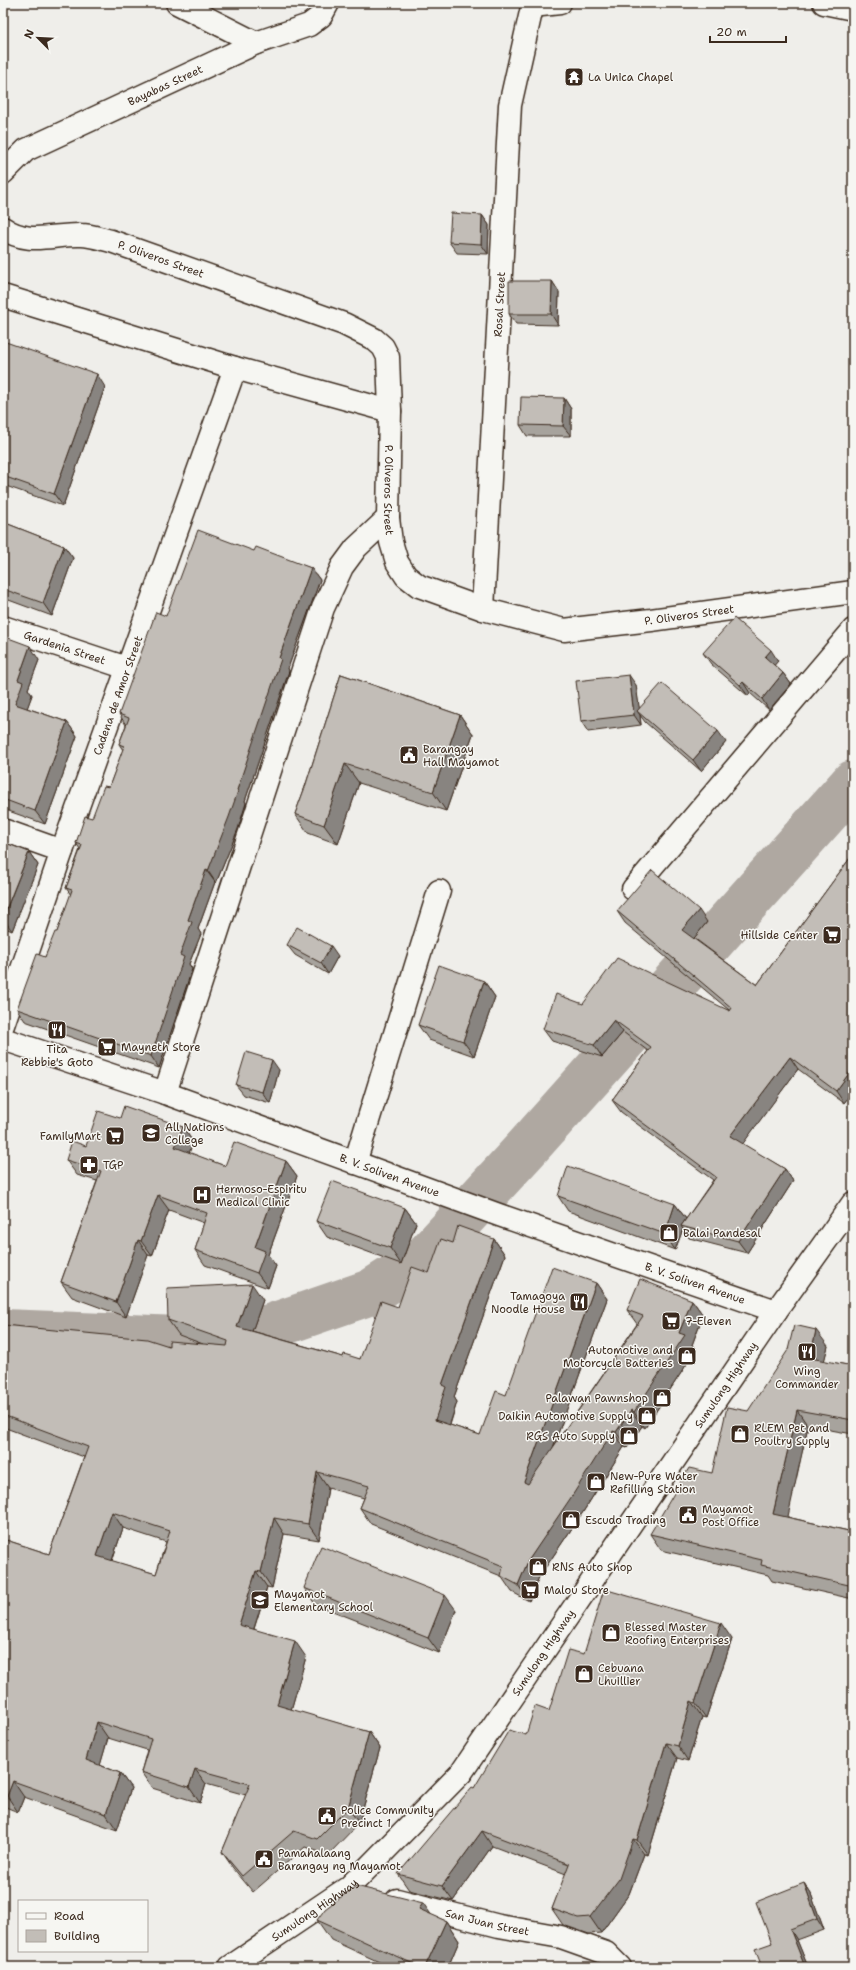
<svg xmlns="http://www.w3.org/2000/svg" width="856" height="1970" font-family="'Shantell Sans',sans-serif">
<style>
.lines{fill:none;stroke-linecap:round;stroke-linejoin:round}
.river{stroke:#afa8a1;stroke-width:46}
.minor-casing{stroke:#3b2a1e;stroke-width:25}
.secondary-casing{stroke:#3b2a1e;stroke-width:25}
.minor{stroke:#f6f6f2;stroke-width:22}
.secondary{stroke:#f6f6f2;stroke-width:22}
.wall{fill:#a7a39d;stroke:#3b2a1e;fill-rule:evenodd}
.shaded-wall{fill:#888480;stroke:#3b2a1e}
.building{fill:#c2bdb7;stroke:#3b2a1e;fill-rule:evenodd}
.labels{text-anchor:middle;stroke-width:3;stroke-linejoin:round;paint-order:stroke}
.poi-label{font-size:11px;fill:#3b2a1e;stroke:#f6f6f2;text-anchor:start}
.street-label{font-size:11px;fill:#3b2a1e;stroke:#f6f6f2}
</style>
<rect width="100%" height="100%" fill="#efeeea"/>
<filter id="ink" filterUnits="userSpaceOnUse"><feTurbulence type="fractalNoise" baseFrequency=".025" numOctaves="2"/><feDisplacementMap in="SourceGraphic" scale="8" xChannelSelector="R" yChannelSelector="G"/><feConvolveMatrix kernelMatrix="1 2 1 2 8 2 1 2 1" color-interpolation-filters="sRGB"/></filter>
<g filter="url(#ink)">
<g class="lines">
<path class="river" d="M3,1332L229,1341L371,1292L426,1257L525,1150L853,783"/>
<g class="minor-casing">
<g id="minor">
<path d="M177,3L256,43"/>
<path d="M824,3L853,9"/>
<path d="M532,6L560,3"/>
<path id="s1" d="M3,173L26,150L256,43L309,25L321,16L328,3"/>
<path id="s2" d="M3,228C28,246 53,234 81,235C91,235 102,239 111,241L344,324L374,339L383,347L388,357L390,411L388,518L391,542L397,562L406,576L419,586L483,609L564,630L651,620L853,592"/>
<path d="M3,296L235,368L390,411"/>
<path id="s3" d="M483,609L510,105L533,3"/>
<path id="s4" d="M3,627L127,668"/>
<path d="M3,830L62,851"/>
<path d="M633,889L853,630"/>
<path id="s5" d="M3,1025L62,851L235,368"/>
<path d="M165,1093L323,608L342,567L356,548L388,518"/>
<path d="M355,1163L439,891"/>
<path id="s6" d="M397,1900L499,1926L561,1937L606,1953L620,1967"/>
</g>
</g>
<g class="secondary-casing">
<g id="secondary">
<path id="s7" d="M3,1039L165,1093L499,1215L776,1311"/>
<path id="s8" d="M230,1967L349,1887L461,1773L776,1311L853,1203"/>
</g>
</g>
<use href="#minor" class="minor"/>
<use href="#secondary" class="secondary"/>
</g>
<path class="wall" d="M482,215L489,225L488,254L457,253L449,242Z
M552,281L559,292L558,325L516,324L509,314Z
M3,341L105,387L63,506L3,485Z
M564,398L571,409V436H527L520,425Z
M3,522L64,546L73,558L52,616L6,599L5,602L3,601Z
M254,551L311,568L320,580L288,668L289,671L245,801L246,803L238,829L216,883L215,882L198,929L201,934L189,964L192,969L159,1068L25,1021L17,1009L45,957L57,932L71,895L66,888L80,849L76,843L92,818L109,787L123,750L119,744L126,725L119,714L166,616Z
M3,636L39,660L28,689L32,695L27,708L67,722L77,736L45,824L3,809Z
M703,653L778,661L774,665L783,673L791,684L769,710L750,693L748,696L711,664Z
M341,674L460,715L473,734L446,811L359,783L338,844L308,833L295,814L305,787Z
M636,685L639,709L726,742L701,771L645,722L640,715L641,725L588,732L581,721Z
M3,842L29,852L38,865L12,931L3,927Z
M853,854V1091L844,1103L798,1069L742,1144L785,1169L793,1181L747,1253L689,1238L683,1229L675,1250L568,1211L558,1196L675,1204L686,1219L713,1180L621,1112L612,1100L648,1051L623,1032L602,1057L552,1041L543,1029L583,1004L729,1010L625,923L617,911L707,922L694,938L757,985Z
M287,945L338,956L328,974L295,955Z
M484,981L495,997L474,1056L429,1040L418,1025Z
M279,1070L270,1103L244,1095L236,1085Z
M120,1118L183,1127L193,1142L189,1153L225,1166L286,1161L297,1176L268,1255L276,1266L268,1288L205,1265L195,1250L204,1223L169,1210L152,1256L148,1255L126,1317L72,1297L61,1282L97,1181L77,1175L66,1160L86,1146Z
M405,1208L416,1223L401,1264L327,1237L316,1221Z
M494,1239L505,1255L454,1397L457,1402L450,1425L480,1435L506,1395L596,1283L607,1299L553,1447L637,1324L627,1310L692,1300L703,1315L692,1345L696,1350L645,1428L642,1426L627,1448L624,1447L583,1512L539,1577L529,1601L512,1592L501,1576L371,1524L360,1508L364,1498L328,1488L319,1540L284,1534L272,1588L267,1587L254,1629L306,1657L291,1710L369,1732L380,1748L359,1823L328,1855L305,1847L253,1892L233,1868L222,1852L246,1795L206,1784L200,1803L152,1788L141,1772L147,1750L108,1738L100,1765L120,1773L131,1788L117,1830L24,1797L18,1812L3,1806V1539L49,1554L84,1457L3,1427V1325L169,1346L203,1344L179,1335L168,1320L263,1300L252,1331L343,1357L360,1359L398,1307L429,1273L453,1243ZM123,1528L166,1542L156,1574L112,1561Z
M828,1346L824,1361L853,1366V1434L808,1426L787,1517L853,1532V1599L772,1581L768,1575L661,1550L650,1534L712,1473L748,1411Z
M304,1588L456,1610L439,1653L315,1604Z
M732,1639L706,1718L702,1717L688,1761L677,1758L648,1855L644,1854L629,1894L601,1933L589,1934L563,1925L552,1909L566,1874L492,1846L453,1901L409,1890L398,1874L474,1788L549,1711L584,1654Z
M804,1883L811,1894L824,1930L797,1940L808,1967H762L772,1943Z
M431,1915L446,1921L459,1941L448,1967H390L331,1940L317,1920Z"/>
<path class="shaded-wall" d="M482,215L489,225L488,254L481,244Z
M552,281L559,292L558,325L551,314Z
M97,374L105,387L63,506L54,494Z
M564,398L571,409V436L563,426Z
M64,546L73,558L52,616L43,603Z
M311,568L320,580L288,668L289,671L245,801L246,803L238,829L216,883L208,871L237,790L279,658Z
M3,595L6,599L5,602L3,599Z
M30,646L39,660L28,689L32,695L24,717L15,704L18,680Z
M771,650L778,661L772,668L765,657Z
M783,673L791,684L769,710L762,699Z
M629,675L636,685L640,713L637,711L640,715L641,725L634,715Z
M743,682L750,693L748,696L740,685Z
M460,715L473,734L446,811L433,792Z
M67,722L77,736L45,824L35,811Z
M718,731L726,742L701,771L693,760Z
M345,764L359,783L338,844L324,825Z
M29,852L38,865L12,931L3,918Z
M206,870L215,882L198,929L201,934L189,964L192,969L159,1068L151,1056L188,920Z
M699,910L707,922L691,942L682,930Z
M331,946L338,956L328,974L321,963Z
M484,981L495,997L474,1056L463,1041Z
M614,1020L623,1032L602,1057L594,1045Z
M790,1057L798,1069L739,1149L730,1136Z
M272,1060L279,1070L270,1103L262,1092Z
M853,1068V1091L844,1103L836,1091Z
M183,1127L193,1142L186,1162L175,1147Z
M286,1161L297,1176L268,1255L276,1266L268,1288L257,1273L255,1247Z
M785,1169L793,1181L747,1253L738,1241Z
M158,1195L169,1210L152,1256L141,1241Z
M675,1204L686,1219L681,1226L683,1229L675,1250L665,1234Z
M405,1208L416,1223L401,1264L390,1248Z
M494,1239L505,1255L454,1397L457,1402L446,1436L435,1420L442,1385Z
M138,1240L148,1255L126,1317L116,1302Z
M596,1283L607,1299L535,1497L524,1482Z
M252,1284L263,1300L248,1343L237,1327Z
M692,1300L703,1315L692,1345L696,1350L645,1428L634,1412L679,1333Z
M816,1330L828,1346L821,1374L810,1358Z
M631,1410L642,1426L627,1448L616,1432Z
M797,1410L808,1426L785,1530L773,1514Z
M613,1431L624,1447L583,1512L539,1577L529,1601L518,1585L528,1561Z
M317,1472L328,1488L319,1540L308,1524Z
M112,1512L123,1528L108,1572L97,1556Z
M274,1518L284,1534L272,1588L261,1572Z
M256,1571L267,1587L250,1641L239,1625Z
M445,1595L456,1610L439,1653L428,1638Z
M721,1623L732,1639L706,1718L695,1703Z
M295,1641L306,1657L288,1721L277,1705Z
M691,1701L702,1717L688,1761L678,1746Z
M97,1722L108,1738L97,1776L86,1760Z
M369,1732L380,1748L359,1823L348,1808Z
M666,1743L677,1758L648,1855L637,1840Z
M195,1769L206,1784L200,1803L189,1787Z
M120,1773L131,1788L117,1830L106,1814Z
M13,1781L24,1797L18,1812L7,1796Z
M482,1831L492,1846L453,1901L442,1886Z
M633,1839L644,1854L629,1894L601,1933L590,1917Z
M804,1883L811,1894L824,1930L817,1919Z
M423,1903L437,1923L419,1909Z
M446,1921L459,1941L448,1967H425Z
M790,1929L797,1940L808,1967H805Z"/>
<path class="building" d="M451,213L482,215L481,244L449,242Z
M509,281H552L551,314H509Z
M3,341L97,374L54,494L3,476Z
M521,397L564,398L563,426L520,425Z
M3,522L64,546L43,603L3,589Z
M198,530L254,551L256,547L311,568L279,658L281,659L237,790L238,791L229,817L208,871L206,870L188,920L192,922L180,955L184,957L151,1056L17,1009L37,954L45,957L55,932H57L72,890L66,888L82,845L76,843L85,816L92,818L104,786L109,787L124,746L119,744L129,718L119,714L156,612L166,616Z
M734,618L771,650L765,657L783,673L762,699L743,682L740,685L703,653Z
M3,636L30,646L18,680L23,682L15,704L67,722L35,811L3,799Z
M341,674L460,715L433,792L345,764L324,825L295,814L305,787Z
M629,675L634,715L581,721L576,681Z
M662,683L718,731L693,760L637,711Z
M3,842L29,852L3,917Z
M853,854V1068L836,1091L790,1057L730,1136L785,1169L738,1241L681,1226L716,1177L612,1100L651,1047L614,1020L594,1045L543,1029L556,994L583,1004L617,958L730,1011L732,1008L617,911L652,870L699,910L682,930L757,985Z
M297,927L331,946L321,963L287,945Z
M439,965L484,981L463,1041L418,1025Z
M246,1052L272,1060L262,1092L236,1085Z
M124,1106L183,1127L175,1147L225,1166L234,1142L286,1161L255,1247L265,1251L257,1273L195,1250L207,1213L158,1195L141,1241L138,1240L116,1302L61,1282L101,1171L66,1160L72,1141L86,1146L98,1111L120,1118Z
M568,1166L675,1204L665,1234L558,1196Z
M332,1181L405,1208L390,1248L316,1221Z
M458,1226L494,1239L442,1385L446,1387L435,1420L480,1435L496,1391L506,1395L552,1267L596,1283L524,1482L528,1484L643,1316L627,1310L640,1279L692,1300L679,1333L685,1335L634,1412L631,1410L616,1432L613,1431L572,1496L528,1561L518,1585L501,1576L503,1566L360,1508L369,1486L317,1472L308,1524L274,1518L261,1572L256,1571L239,1625L295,1641L277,1705L369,1732L348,1808L317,1839L294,1831L242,1876L222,1852L250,1784L195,1769L189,1787L141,1772L151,1739L97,1722L86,1760L120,1773L106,1814L13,1781L7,1796L3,1795V1539L49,1554L88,1447L3,1415V1325L147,1339L169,1346V1341L227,1346L228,1341L168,1320L167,1288L252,1284L237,1327L343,1357L344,1354L360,1359L381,1301L398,1307L412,1267L429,1273L441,1239L453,1243ZM112,1512L170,1531L156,1574L97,1556Z
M794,1325L816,1330L810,1358L853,1366V1420L797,1410L773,1514L853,1532V1586L761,1565L762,1560L650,1534L689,1468L712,1473L727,1407L748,1411L788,1350Z
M321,1546L445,1595L428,1638L304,1588Z
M604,1589L721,1623L695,1703L691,1701L678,1746L666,1743L637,1840L633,1839L619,1879L590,1917L578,1918L552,1909L569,1864L482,1831L442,1886L398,1874L472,1787L474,1788L509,1730L526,1735L535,1706L549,1711L568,1650L584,1654Z
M804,1883L817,1919L790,1929L805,1967H762L755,1949L772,1943L756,1902Z
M356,1886L423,1903L419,1909L446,1921L425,1967H420L317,1920L325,1909Z"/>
</g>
<defs>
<g id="temple-square" transform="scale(1)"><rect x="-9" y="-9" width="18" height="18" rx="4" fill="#3b2a1e" stroke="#f6f6f2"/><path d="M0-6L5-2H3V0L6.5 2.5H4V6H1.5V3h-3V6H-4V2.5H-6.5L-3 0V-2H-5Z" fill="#fff"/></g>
<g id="civic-square" transform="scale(1)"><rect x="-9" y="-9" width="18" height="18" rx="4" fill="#3b2a1e" stroke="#f6f6f2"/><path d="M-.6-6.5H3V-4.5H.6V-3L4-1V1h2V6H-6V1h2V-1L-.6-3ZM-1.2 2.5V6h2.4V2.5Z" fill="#fff"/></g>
<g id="supermarket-square" transform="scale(1)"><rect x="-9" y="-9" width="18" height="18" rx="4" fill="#3b2a1e" stroke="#f6f6f2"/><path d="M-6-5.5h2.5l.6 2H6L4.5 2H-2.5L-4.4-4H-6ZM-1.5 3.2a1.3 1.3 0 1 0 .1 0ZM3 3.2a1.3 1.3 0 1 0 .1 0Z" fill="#fff"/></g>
<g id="restaurant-square" transform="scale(1)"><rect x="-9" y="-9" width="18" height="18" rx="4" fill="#3b2a1e" stroke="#f6f6f2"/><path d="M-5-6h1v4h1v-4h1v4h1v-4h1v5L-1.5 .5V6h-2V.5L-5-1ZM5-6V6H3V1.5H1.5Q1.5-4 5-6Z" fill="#fff"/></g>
<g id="university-square" transform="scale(1)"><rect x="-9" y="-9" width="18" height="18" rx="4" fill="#3b2a1e" stroke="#f6f6f2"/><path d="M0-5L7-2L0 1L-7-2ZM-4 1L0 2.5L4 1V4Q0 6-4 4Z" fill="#fff"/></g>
<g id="pharmacy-square" transform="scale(1)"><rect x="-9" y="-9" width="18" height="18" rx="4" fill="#3b2a1e" stroke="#f6f6f2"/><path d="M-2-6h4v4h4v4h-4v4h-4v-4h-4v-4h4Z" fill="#fff"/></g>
<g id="hospital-square" transform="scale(1)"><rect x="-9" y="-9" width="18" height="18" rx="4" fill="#3b2a1e" stroke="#f6f6f2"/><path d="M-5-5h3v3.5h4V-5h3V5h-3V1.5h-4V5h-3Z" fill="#fff"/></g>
<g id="shop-square" transform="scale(1)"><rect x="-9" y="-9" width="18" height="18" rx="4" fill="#3b2a1e" stroke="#f6f6f2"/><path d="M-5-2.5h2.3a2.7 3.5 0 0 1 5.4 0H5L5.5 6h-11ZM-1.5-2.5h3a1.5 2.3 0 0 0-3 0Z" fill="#fff"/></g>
<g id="school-square" transform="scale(1)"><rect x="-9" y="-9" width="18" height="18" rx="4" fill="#3b2a1e" stroke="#f6f6f2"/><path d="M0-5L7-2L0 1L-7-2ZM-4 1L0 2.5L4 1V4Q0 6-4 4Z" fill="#fff"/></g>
</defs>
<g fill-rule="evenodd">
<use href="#temple-square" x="574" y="77"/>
<use href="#civic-square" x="409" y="755"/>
<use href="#supermarket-square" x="832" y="935"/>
<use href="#restaurant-square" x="57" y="1030"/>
<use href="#supermarket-square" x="107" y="1047"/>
<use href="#university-square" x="151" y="1133"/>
<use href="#supermarket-square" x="115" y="1136"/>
<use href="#pharmacy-square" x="89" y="1165"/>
<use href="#hospital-square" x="202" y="1195"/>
<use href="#shop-square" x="669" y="1233"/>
<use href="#restaurant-square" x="579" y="1302"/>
<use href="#supermarket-square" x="671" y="1321"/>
<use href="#restaurant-square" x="807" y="1352"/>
<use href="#shop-square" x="687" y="1356"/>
<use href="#shop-square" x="662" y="1398"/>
<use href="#shop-square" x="647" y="1416"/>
<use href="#shop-square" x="740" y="1434"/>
<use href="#shop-square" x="629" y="1436"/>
<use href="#shop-square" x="596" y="1482"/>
<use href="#civic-square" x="688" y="1515"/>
<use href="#shop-square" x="571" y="1520"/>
<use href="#shop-square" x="538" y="1567"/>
<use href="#supermarket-square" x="530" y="1590"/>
<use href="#school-square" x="260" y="1600"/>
<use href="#shop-square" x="611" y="1633"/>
<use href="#shop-square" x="584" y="1674"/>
<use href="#civic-square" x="327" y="1816"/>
<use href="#civic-square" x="264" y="1859"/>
</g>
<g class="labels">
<g class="poi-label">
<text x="588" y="81">La Unica Chapel</text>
<text x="423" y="753">Barangay<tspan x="423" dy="13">Hall Mayamot</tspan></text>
<text x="818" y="939" text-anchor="end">Hillside Center</text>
<text x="121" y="1051">Mayneth Store</text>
<text x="57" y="1053" text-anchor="middle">Tita<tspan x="57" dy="13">Rebbie's Goto</tspan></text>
<text x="165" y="1131">All Nations<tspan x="165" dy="13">College</tspan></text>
<text x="101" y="1140" text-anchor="end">FamilyMart</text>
<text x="103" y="1169">TGP</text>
<text x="216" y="1193">Hermoso-Espiritu<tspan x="216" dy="13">Medical Clinic</tspan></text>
<text x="683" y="1237">Balai Pandesal</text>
<text x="565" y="1300" text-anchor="end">Tamagoya<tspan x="565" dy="13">Noodle House</tspan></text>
<text x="685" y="1325">7-Eleven</text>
<text x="673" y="1354" text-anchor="end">Automotive and<tspan x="673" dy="13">Motorcycle Batteries</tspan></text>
<text x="807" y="1375" text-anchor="middle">Wing<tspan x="807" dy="13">Commander</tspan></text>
<text x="648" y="1402" text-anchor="end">Palawan Pawnshop</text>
<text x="633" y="1420" text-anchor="end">Daikin Automotive Supply</text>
<text x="754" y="1432">RLEM Pet and<tspan x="754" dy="13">Poultry Supply</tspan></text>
<text x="615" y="1440" text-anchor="end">RGS Auto Supply</text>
<text x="610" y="1480">New-Pure Water<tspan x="610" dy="13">Refilling Station</tspan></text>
<text x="702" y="1513">Mayamot<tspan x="702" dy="13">Post Office</tspan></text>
<text x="585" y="1524">Escudo Trading</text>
<text x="552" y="1571">RNS Auto Shop</text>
<text x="544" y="1594">Malou Store</text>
<text x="274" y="1598">Mayamot<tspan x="274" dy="13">Elementary School</tspan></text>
<text x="625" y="1631">Blessed Master<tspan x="625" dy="13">Roofing Enterprises</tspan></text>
<text x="598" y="1672">Cebuana<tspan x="598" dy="13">Lhuillier</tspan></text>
<text x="341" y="1814">Police Community<tspan x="341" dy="13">Precinct 1</tspan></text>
<text x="278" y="1857">Pamahalaang<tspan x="278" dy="13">Barangay ng Mayamot</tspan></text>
</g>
<g class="street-label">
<text dy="4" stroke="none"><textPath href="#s1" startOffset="186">Bayabas Street</textPath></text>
<text dy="4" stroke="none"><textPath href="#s2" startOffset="164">P. Oliveros Street</textPath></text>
<text dy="4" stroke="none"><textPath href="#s3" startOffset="305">Rosal Street</textPath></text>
<text dy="4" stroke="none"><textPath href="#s2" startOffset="548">P. Oliveros Street</textPath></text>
<text dy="4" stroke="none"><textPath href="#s2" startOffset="932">P. Oliveros Street</textPath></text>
<text dy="4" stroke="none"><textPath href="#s4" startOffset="65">Gardenia Street</textPath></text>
<text dy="4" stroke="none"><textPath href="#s5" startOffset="349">Cadena de Amor Street</textPath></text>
<text dy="4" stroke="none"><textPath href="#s7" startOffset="410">B. V. Soliven Avenue</textPath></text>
<text dy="4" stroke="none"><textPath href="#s7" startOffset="734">B. V. Soliven Avenue</textPath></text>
<text dy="4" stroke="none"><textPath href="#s8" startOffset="773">Sumulong Highway</textPath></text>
<text dy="4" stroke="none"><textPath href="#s8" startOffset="449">Sumulong Highway</textPath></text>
<text dy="4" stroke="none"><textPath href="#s8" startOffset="102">Sumulong Highway</textPath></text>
<text dy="4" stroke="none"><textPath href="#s6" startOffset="93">San Juan Street</textPath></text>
</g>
</g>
<rect width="856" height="1970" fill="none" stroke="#f6f6f2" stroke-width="16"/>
<rect x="8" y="8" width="840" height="1954" fill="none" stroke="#3b2a1e" stroke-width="1.5" filter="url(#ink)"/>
<rect x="18" y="1900" width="130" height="52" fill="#f6f6f2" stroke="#aba49d"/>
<rect x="26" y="1913" width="20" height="6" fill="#f6f6f2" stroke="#aba49d"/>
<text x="54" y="1920" font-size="12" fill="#3b2a1e">Road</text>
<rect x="26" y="1930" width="20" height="12" fill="#c2bdb7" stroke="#aba49d"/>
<text x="54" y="1940" font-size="12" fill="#3b2a1e">Building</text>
<g transform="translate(38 38) rotate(294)" stroke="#f6f6f2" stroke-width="3" paint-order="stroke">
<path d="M0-3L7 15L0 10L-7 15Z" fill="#3b2a1e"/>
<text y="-6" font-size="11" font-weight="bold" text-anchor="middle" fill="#3b2a1e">N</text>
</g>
<path d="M710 36v6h76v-6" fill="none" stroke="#3b2a1e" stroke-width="2"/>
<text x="716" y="36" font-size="12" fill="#3b2a1e" stroke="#f6f6f2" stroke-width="3" paint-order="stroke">20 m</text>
</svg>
